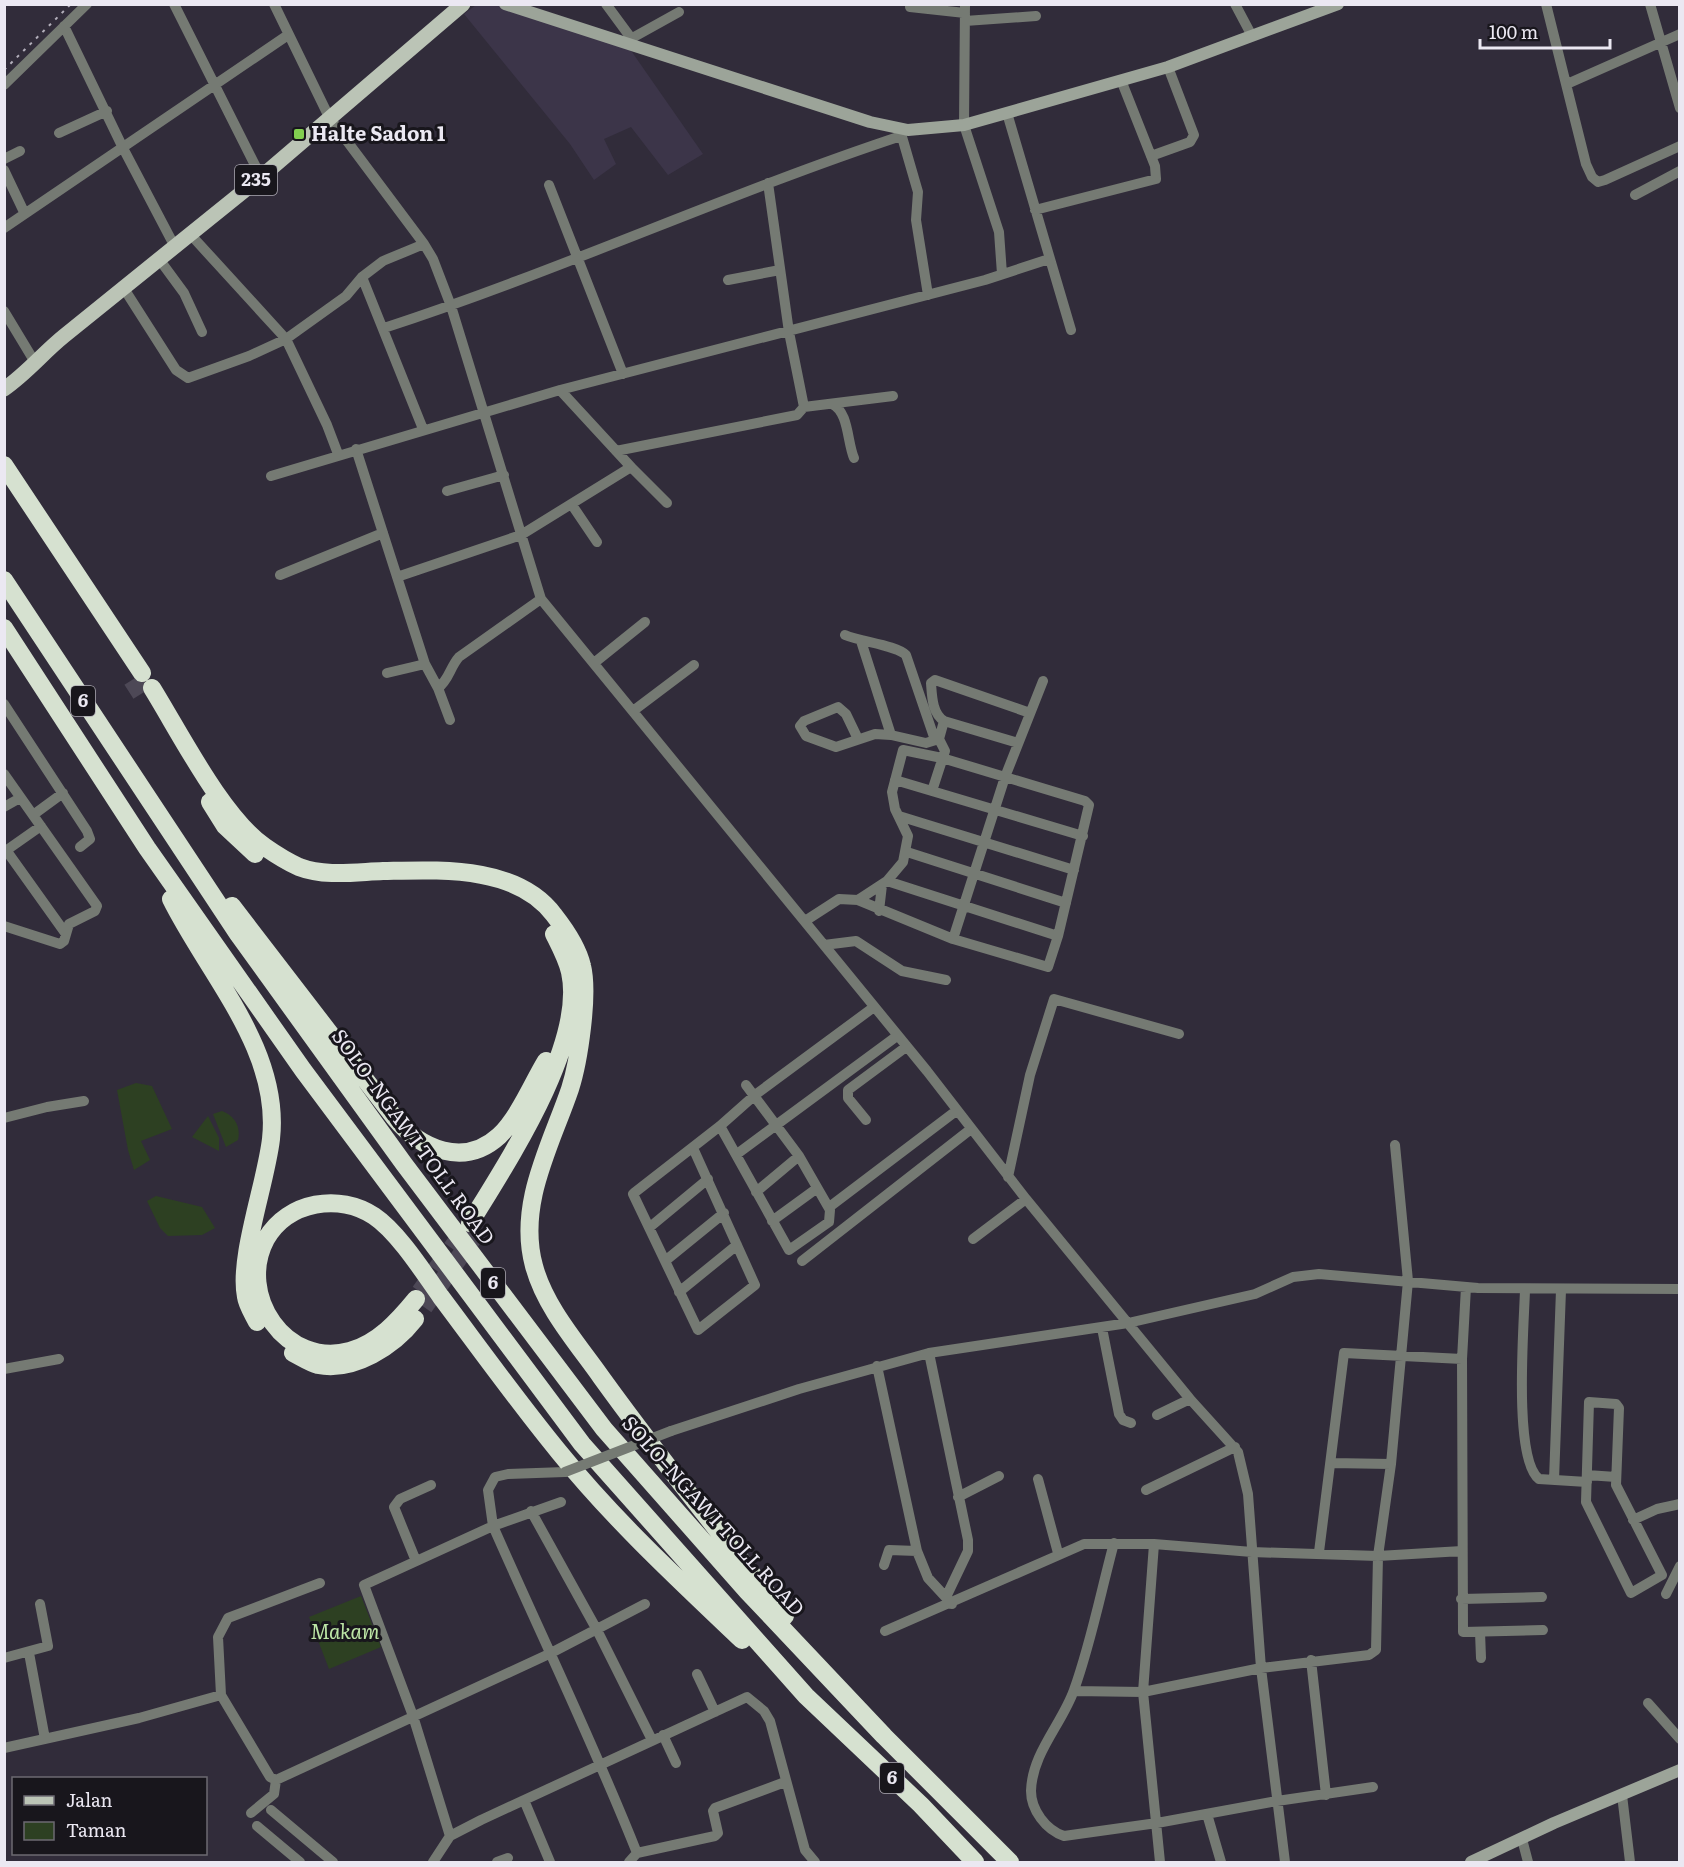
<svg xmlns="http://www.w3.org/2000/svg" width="1684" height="1867" font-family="Literata,serif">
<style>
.built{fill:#3c3549}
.green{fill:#2d4022}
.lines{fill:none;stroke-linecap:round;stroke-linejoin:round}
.highway-tunnel{stroke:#4d4856;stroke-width:18;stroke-dasharray:18 9;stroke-linecap:butt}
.street{stroke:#757a73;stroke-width:10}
.secondary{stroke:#9ca499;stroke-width:12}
.primary{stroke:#bbc4b6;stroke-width:15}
.highway{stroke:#d6e1d0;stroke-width:18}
.rail{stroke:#b2aeba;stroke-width:2;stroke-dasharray:3 6;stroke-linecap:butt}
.street-bridge{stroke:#757a73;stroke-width:10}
.poi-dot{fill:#82d050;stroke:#18161c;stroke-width:2}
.labels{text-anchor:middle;stroke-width:6;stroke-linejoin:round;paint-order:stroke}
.shield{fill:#18161c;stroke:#aca9b2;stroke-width:1.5}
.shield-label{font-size:18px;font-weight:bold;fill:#ebe8f2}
.poi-label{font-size:20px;font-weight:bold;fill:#ebe8f2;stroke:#18161c;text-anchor:start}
.street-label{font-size:20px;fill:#ebe8f2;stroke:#18161c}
.park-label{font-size:20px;font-style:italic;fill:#bce5a6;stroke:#18161c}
</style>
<rect width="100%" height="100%" fill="#312c3a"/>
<path class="built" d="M476,5H507L625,42L703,154L668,175L631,127L604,139L616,164L594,180L570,144L464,14Z"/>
<path class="green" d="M136,1083L152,1086L172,1129L141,1141L150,1160L134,1170L128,1150L117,1090Z
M222,1111C235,1116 241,1127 238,1140L226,1147L213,1114Z
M208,1116L219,1138V1151L192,1137Z
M156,1196L202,1207L215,1228L202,1235L168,1236L160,1228L147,1201Z
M361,1596L381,1647L329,1669L309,1617Z"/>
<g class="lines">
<path class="highway-tunnel" d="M132,680L141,694
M420,1292L467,1227
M424,1307L478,1231"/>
<path class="street" d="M174,4L261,177
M274,4L329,117L424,244L433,259L451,306L541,599L927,1071L1026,1199L1190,1399L1238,1452L1248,1494L1261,1668L1285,1862
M606,4L631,38
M965,4L964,125L999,232L1002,274
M1235,4L1252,36
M1546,4L1586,164L1592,177L1598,182L1605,180L1680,146
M1650,4L1680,108
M910,7L965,13
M965,21L1036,16
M64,26L123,148L175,247
M625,42L679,12
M1567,84L1680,34
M4,85L87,4
M1007,113L1071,330
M900,130L918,192L916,220L928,295
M59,133L107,111
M1151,156L1190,142L1194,135L1168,67
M4,159L20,151
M4,170L24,212
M768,183L789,332L804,407
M549,185L623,374
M1635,195L1680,171
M1035,210L1156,179L1155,166L1121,80
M4,228L288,35
M191,235L286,339L327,425L338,454
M159,259L184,293L202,332
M362,277L423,429
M728,280L780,270
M123,287L176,370L188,378L249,356L286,339L346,296L362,277L383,261L424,244
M4,311L36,364
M384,328C559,271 726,194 901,136
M832,404C849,412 847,442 854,458
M356,449L425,664L438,688L450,720
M616,451L797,415L804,407L893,396
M631,467L667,503
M271,476L560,390L985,280L1049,259
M447,491L504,475
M572,505L597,542
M280,575L383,533
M397,577L521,535L631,467L560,390
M845,635C861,642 896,645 906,655L935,740
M861,641L891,735L926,743L939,739
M594,663L645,622
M387,673L425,664
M438,688C449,680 450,667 459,657L541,599
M4,704L87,831L90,839L80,847
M633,711L694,665
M944,721C932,713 932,696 931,683L935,680L1030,713
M858,739L846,714L838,707L804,721L800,726L806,736L836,747L875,734L891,735
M939,739L944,721L1018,743
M4,774L97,906L95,911L69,924L64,941L60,944L4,926
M895,780L1083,836
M932,791L945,751L939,739
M4,807L20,798
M33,815L63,793
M899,816L1074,870
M6,850L66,934
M4,852L41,826
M907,852L1066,903
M887,881L1058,936
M879,911L882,885
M805,921L839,899L858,900L887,881L903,862L908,836L895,809L892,792L903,750L942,758L1085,801L1089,805L1058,936L1048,967L953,939L858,900
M953,939L1005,777L1043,681
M824,945L856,941L902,971L946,980
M4,1118L47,1107L84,1101
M866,1120L848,1098V1090L906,1047
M720,1126L789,1250L829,1222L830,1210L799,1156L746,1085
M693,1148L755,1285L698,1330L633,1194L634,1193L720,1126L755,1095L874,1007
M737,1154L897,1036
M1008,1177L1030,1075L1054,999L1179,1034
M756,1192L799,1156
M832,1205L956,1111
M772,1221L816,1189
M650,1227L708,1179
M973,1239L1026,1199
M665,1261L724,1213
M802,1261L971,1129
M1466,1287L1462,1359L1463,1632L1543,1630
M1525,1290C1524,1325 1513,1459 1539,1479L1587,1482
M679,1292L737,1245
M1102,1328L1119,1414L1123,1420L1131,1423
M929,1353L968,1540V1551L947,1595
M877,1366L917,1551L928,1578L952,1604
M4,1369L59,1359
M1589,1402L1616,1404L1619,1408L1616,1485L1662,1575L1631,1593L1586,1502Z
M1157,1415L1190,1399
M671,1431L799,1389L929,1353L1128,1323L1255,1294L1293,1277L1319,1274L1478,1288L1680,1289
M1331,1463L1391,1464
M1587,1475L1616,1477
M1038,1479L1058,1553
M1554,1480L1561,1290
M1146,1490L1235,1447
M958,1497L999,1476
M561,1502L493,1526C541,1635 593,1742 637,1853L629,1862
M531,1511L597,1630L652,1740
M1633,1520L1657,1509L1680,1504
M1114,1543C1101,1591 1091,1643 1074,1690C1062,1724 1032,1753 1031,1791C1031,1810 1046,1830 1064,1836L1157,1823L1277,1801L1373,1787
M1319,1552L1344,1353L1462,1359
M416,1561L394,1507L400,1499L431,1485
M884,1565L889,1550L917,1551
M1666,1594L1680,1566
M1461,1599L1542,1597
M885,1631L1084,1544H1154L1252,1552L1378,1556L1462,1551
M1480,1632L1481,1658
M29,1653L45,1739
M4,1658L48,1646L40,1604
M1311,1660L1326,1795
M697,1674L715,1712
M1074,1691L1143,1692L1154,1544
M221,1695L218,1637L228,1618L320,1583
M1648,1703L1680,1739
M663,1735L676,1763
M4,1748L139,1718L221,1695L270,1777L276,1780L549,1654L645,1604
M1622,1795L1630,1862
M524,1800L550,1862
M271,1810L333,1862
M251,1813L274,1794L276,1780
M1207,1814L1221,1862
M257,1826L300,1862
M450,1836L413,1716L364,1585L493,1526L488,1490L495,1477L508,1474L565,1472
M1522,1839L1528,1862
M637,1853L715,1836L718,1833L713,1811L715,1808L785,1782
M433,1862L450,1836L481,1820L747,1697L764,1711L770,1721L805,1850L815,1862
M497,1862L508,1858
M1160,1862L1143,1692L1261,1668L1369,1655L1376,1650L1378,1556L1391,1464L1408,1281L1395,1145"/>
<path class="secondary" d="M505,4L870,122L908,130L964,125L1168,67L1338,4
M1471,1862L1554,1823L1680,1770"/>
<path class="primary" d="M4,389C27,373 43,353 64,336L261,177L463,4"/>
<path class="highway" d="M4,465L142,673
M4,580L238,934L404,1164L604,1429L747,1591L884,1736L1010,1862
M4,628L147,848L303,1070L582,1444L806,1696L921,1805L975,1862
M152,688C180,733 222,817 265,847C275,854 288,862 299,867C325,877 356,872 383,871C439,870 517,865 554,915C565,929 578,948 582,966C589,994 579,1061 570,1089C551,1145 517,1204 534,1266C545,1307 577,1343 601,1377C660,1459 723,1537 785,1616
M210,802L225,826L255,854
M171,899C208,974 281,1050 271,1139C266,1183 238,1258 246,1297C247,1305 253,1314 257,1322
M232,906L394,1117C420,1149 464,1168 499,1136C519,1117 532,1084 546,1061
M470,1223C506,1164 586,1044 570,972C567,959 560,946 554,934
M416,1299C398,1321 378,1343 350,1351C286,1369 236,1295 266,1239C288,1201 340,1193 374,1216C398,1232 424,1273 441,1297C480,1349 518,1402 559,1452C614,1520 679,1580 742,1640
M293,1353C301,1357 310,1363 318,1365C354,1372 394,1346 415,1319"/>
<path class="rail" d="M4,70L71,4"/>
<path class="street-bridge" d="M565,1472L671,1431"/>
</g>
<rect class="poi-dot" x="293" y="128" width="12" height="12" rx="3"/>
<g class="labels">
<g class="shield">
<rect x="235" y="165" width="42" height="30" rx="4.5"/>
<rect x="71" y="686" width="24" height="30" rx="4.5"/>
<rect x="481" y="1268" width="24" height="30" rx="4.5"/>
<rect x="880" y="1763" width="24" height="30" rx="4.5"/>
</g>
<g class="shield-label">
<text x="256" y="186">235</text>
<text x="83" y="707">6</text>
<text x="493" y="1289">6</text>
<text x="892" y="1784">6</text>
</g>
<g class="poi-label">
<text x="311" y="141">Halte Sadon 1</text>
</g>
<g class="street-label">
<text transform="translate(413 1137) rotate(54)" y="7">SOLO–NGAWI TOLL ROAD</text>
<text transform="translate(713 1516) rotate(48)" y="7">SOLO–NGAWI TOLL ROAD</text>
</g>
<g class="park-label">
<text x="345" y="1639">Makam</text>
</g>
</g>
<rect width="1684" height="1867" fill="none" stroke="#ebe8f2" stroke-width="12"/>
<rect x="12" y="1777" width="195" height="78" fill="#18161c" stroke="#6c6a72" stroke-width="1.5"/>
<rect x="24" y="1796" width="30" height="9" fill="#bbc4b6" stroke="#6c6a72" stroke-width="1.5"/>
<text x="66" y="1807" font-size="18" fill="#ebe8f2">Jalan</text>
<rect x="24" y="1822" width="30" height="18" fill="#2d4022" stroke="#6c6a72" stroke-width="1.5"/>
<text x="66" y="1837" font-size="18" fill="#ebe8f2">Taman</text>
<path d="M1480 39v9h130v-9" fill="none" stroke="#ebe8f2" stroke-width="3"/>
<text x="1489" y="39" font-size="18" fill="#ebe8f2" stroke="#18161c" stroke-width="4.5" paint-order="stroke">100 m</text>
</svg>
